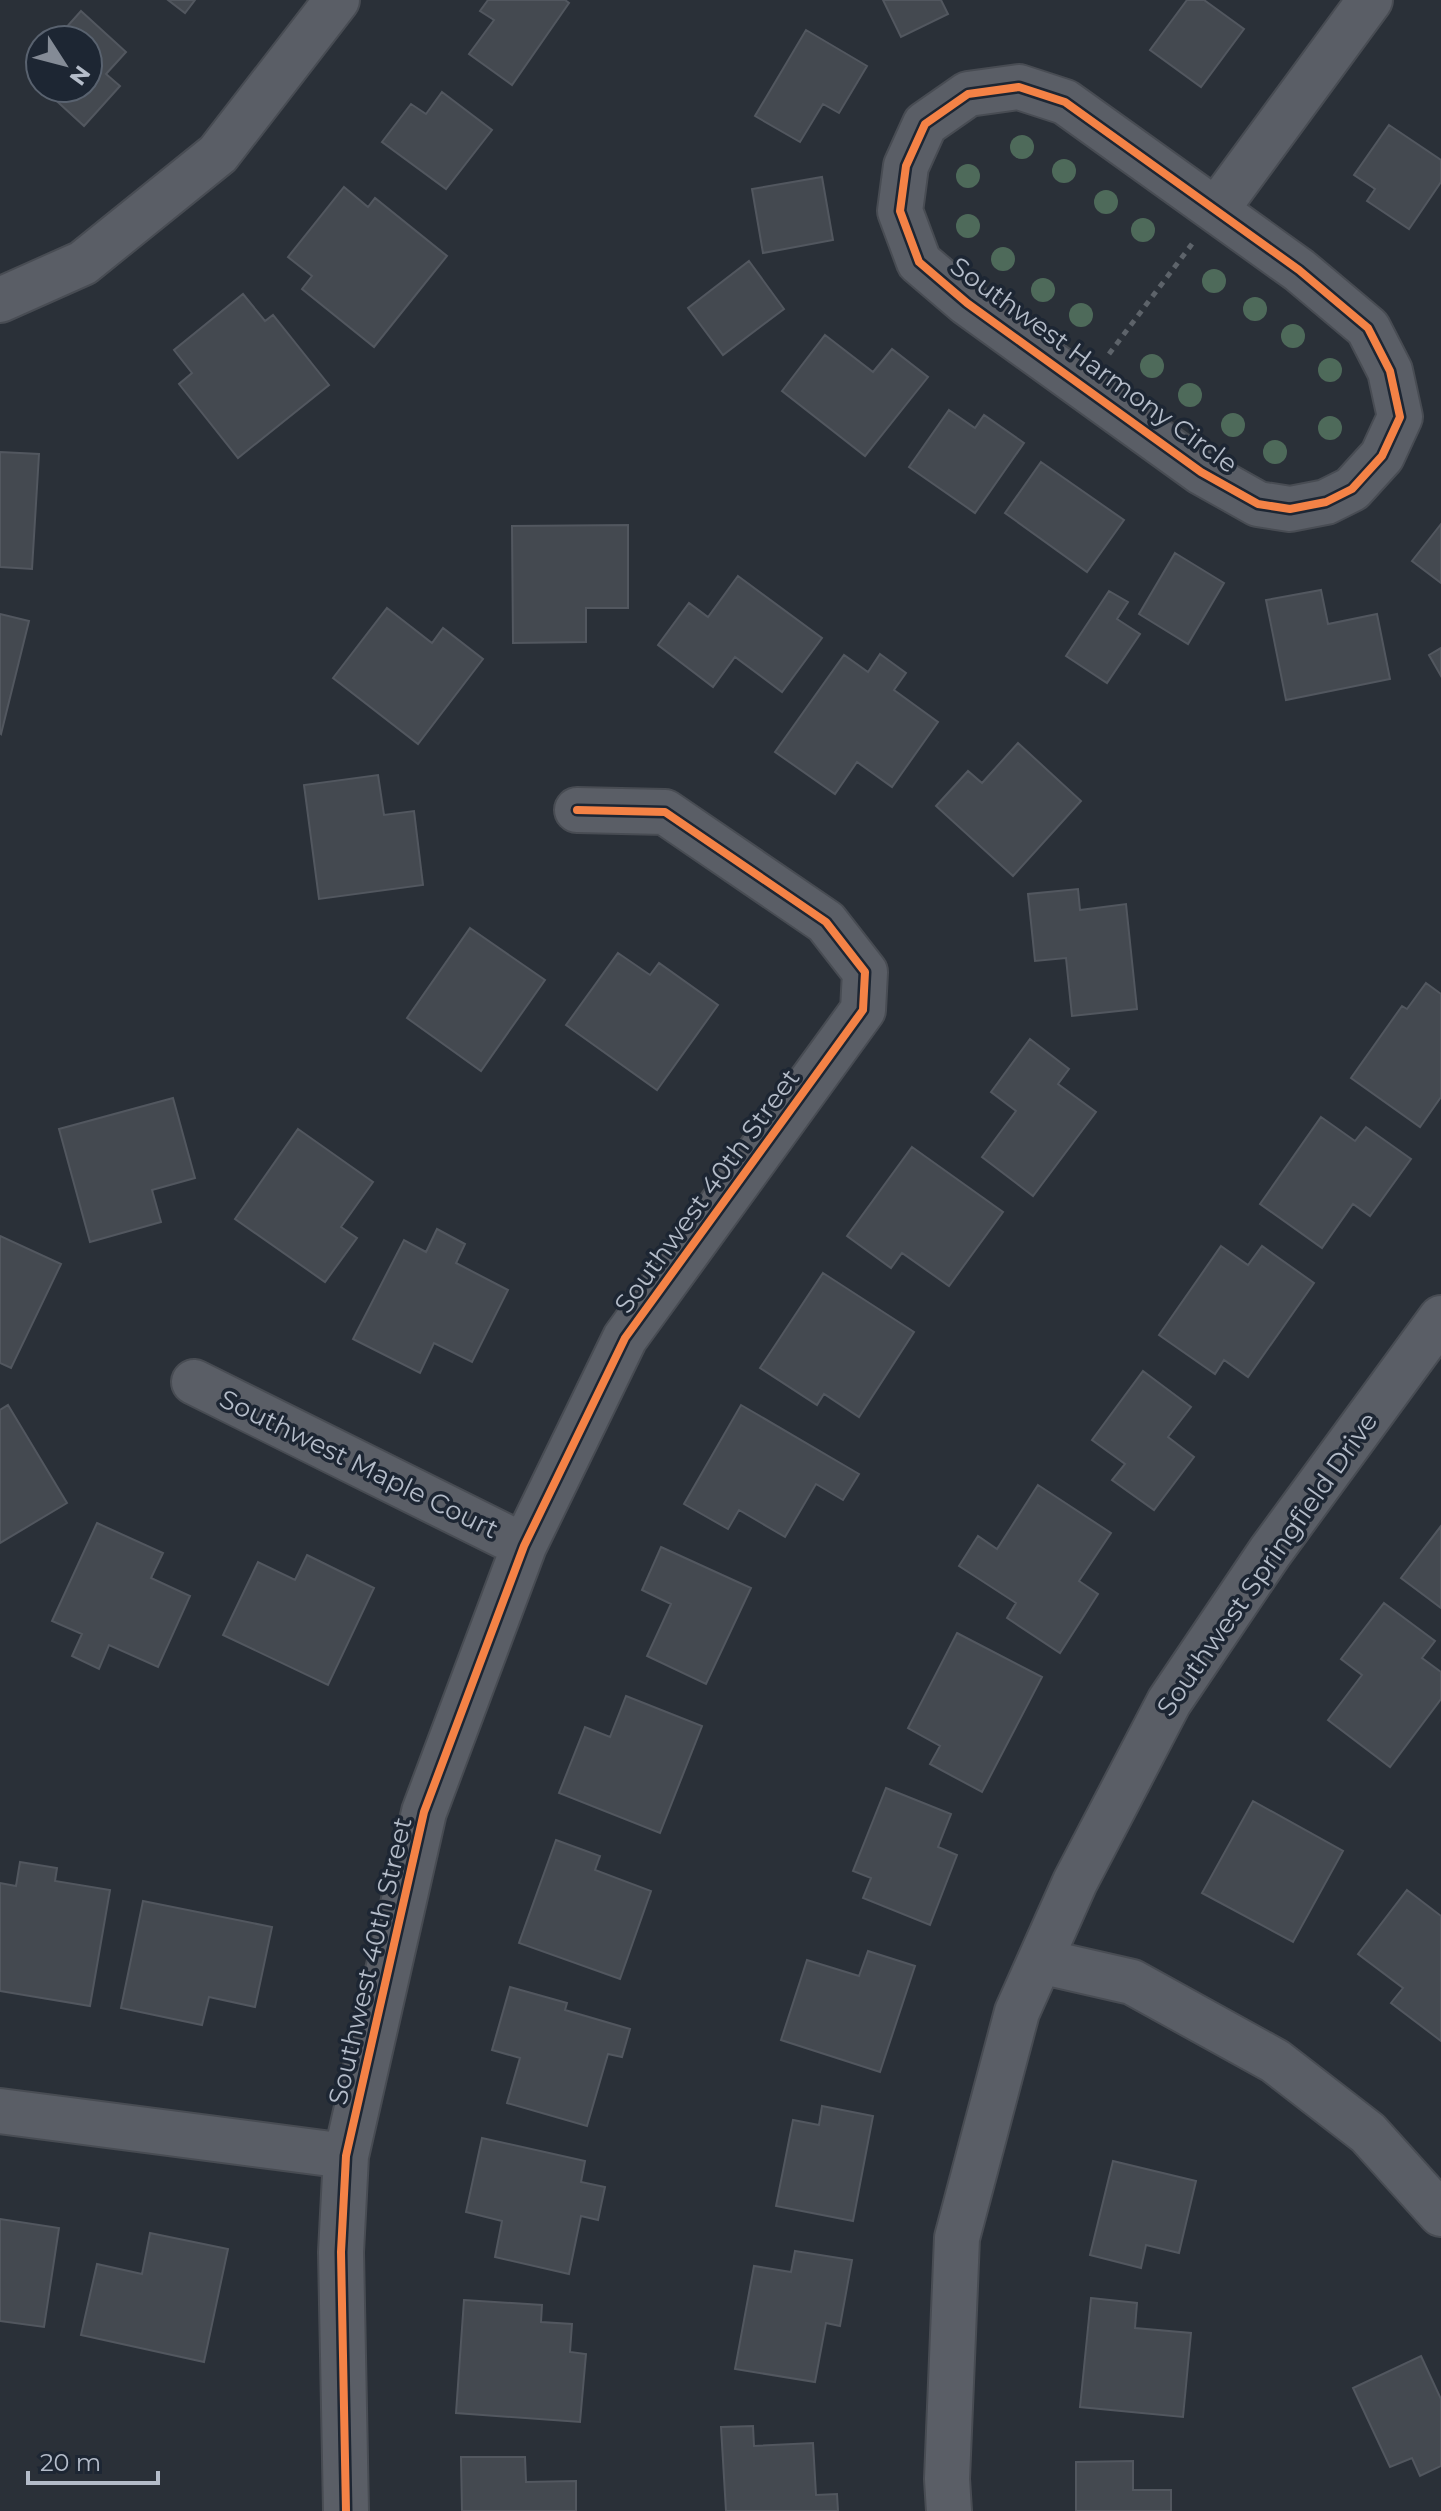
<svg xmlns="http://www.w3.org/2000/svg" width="1441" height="2511" font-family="Montserrat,sans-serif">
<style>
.building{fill:#444950;stroke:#52575f;stroke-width:2}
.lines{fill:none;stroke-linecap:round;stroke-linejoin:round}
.street-casing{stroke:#484c53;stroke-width:48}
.path{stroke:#5d636a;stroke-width:5;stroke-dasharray:6 6;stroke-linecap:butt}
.street{stroke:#5a5e66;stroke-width:44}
.cycleway-casing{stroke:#1d2633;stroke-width:13}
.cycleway{stroke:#f48246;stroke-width:8}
.tree{fill:#4e6a5a}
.labels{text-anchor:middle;stroke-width:7;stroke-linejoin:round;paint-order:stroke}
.street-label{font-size:26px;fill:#b4bcc9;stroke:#1d2633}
</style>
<rect width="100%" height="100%" fill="#2a3038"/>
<path class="building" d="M168,0H195L185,13Z
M488,0H565L569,3L512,85L469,54L494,20L480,11Z
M883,0H941L948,14L901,37Z
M1187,0H1204L1244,29L1201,87L1150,50Z
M81,11L126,52L106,74L120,86L84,126L48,93L54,88H88V40H55Z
M806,30L867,66L839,113L823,104L800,142L755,116Z
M442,92L492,130L446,189L382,142L411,104L426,114Z
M1389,125L1441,160V182L1409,229L1367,201L1375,189L1354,175Z
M822,177L833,240L763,253L752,189Z
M344,187L368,207L375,198L447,256L374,347L302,289L312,276L288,257Z
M749,261L784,309L723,355L688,308Z
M243,294L265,321L273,315L329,385L238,458L179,384L192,373L174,350Z
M825,335L873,372L892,349L928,377L865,456L782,391Z
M949,410L975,428L984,415L1024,443L975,513L909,467Z
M0,452L39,454L32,569L0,567Z
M1041,462L1124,520L1087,572L1005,513Z
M1441,524V583L1412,561Z
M628,525V608H586V642L513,643L512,526Z
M1175,553L1224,583L1188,644L1139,614Z
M738,576L822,638L782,692L735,657L713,687L658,645L689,603L708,617Z
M1321,590L1328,624L1377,614L1390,679L1286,700L1266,600Z
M1109,591L1128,602L1117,619L1140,634L1107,683L1066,656Z
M387,608L432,643L443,628L483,659L418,744L333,678Z
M0,614L29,621L1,734L0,733Z
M1441,648V676L1429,655Z
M880,654L906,673L894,690L938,722L892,787L857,762L835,794L775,752L844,655L868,672Z
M1018,743L1081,801L1013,876L936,806L968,771L982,783Z
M378,775L384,815L414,811L423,885L319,899L304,785Z
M1078,889L1080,910L1126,904L1137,1009L1072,1016L1066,958L1035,961L1028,894Z
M470,928L545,980L481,1071L407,1018Z
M618,953L650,975L659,963L718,1005L657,1090L566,1025Z
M1426,983L1441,994V1097L1420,1127L1351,1078L1402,1006L1407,1009Z
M1030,1039L1069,1069L1058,1084L1096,1112L1033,1196L982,1157L1016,1111L991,1092Z
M173,1098L195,1178L152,1190L161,1222L90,1242L59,1129Z
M1321,1117L1355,1141L1366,1127L1411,1159L1370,1216L1353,1204L1322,1248L1260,1204Z
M298,1129L373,1182L341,1227L357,1238L325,1282L235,1219Z
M912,1147L1003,1212L949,1286L902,1253L891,1268L847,1236Z
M437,1229L465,1244L456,1263L508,1290L472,1362L434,1343L420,1373L353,1339L404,1240L426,1252Z
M0,1236L61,1264L11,1368L0,1363Z
M1221,1246L1248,1265L1262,1246L1314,1283L1248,1377L1224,1360L1215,1374L1159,1335Z
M823,1273L914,1332L859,1417L824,1394L817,1405L760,1368Z
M1143,1371L1191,1407L1168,1437L1194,1457L1154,1510L1112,1480L1125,1464L1092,1440Z
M8,1405L67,1503L0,1543V1410Z
M741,1405L859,1474L843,1500L816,1484L785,1537L739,1510L728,1529L684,1504Z
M1038,1485L1111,1533L1079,1581L1098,1594L1060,1653L1007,1618L1016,1603L959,1566L978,1536L997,1549Z
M97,1523L163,1553L151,1578L190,1596L158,1667L109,1645L99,1669L72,1656L82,1634L52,1621Z
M1441,1526V1608L1401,1578Z
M661,1547L751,1588L706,1684L647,1656L671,1604L642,1590Z
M307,1555L374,1588L328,1685L223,1635L258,1562L295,1580Z
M1384,1603L1435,1641L1422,1658L1441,1672V1699L1390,1767L1328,1720L1362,1675L1341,1659Z
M957,1633L1042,1677L982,1792L930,1764L940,1746L908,1728Z
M626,1696L702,1726L660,1833L559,1793L585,1727L610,1737Z
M886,1788L951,1814L938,1847L957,1855L930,1925L863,1898L871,1878L853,1871Z
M1253,1801L1343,1851L1293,1942L1202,1893Z
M556,1840L600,1856L595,1870L651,1891L620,1979L519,1943Z
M20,1862L57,1868L55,1881L110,1890L90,2006L0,1991V1883L16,1886Z
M1407,1890L1441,1916V2041L1391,2003L1403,1988L1358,1954Z
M143,1901L272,1927L255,2007L209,1997L202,2025L121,2008Z
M868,1951L915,1966L880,2072L781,2040L807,1960L859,1976Z
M510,1987L567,2003L565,2010L630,2029L622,2057L608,2054L587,2126L507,2103L520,2058L492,2050Z
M822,2106L873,2116L853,2221L776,2206L793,2120L819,2125Z
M482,2138L585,2161L581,2182L605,2187L598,2220L581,2216L569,2274L495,2257L502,2221L466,2212Z
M1113,2161L1196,2181L1179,2253L1146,2245L1141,2268L1090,2255Z
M0,2219L59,2228L44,2327L0,2321Z
M150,2233L228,2249L204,2362L81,2335L97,2264L142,2274Z
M795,2251L852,2260L840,2326L826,2323L815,2382L735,2369L754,2266L791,2272Z
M1091,2298L1137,2303L1135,2328L1191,2333L1183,2417L1080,2407Z
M464,2300L542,2305L541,2322L572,2324L570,2352L586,2354L580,2422L456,2413Z
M1421,2356L1441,2399V2466L1420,2476L1412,2458L1390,2467L1353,2388Z
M753,2426L754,2446L813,2443L816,2495L837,2494L838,2511H726L721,2427Z
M461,2457H525L526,2482L576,2481V2511H462Z
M1133,2461V2490H1171V2511H1076V2462Z"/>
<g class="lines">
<g class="street-casing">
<path id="street" d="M1019,87L1065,102L1299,270L1368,328L1390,371L1400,417L1382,456L1352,489L1326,502L1290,509L1258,504L1201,472L967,303L919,262L900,211L906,166L925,124L968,94Z
M1216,210L1370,0
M0,300L83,263L218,154L337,0
M194,1382L524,1546
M1040,1961L1132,1982L1275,2061L1368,2133L1441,2214
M0,2111L346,2156
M346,2511L341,2252L346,2156L424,1812L524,1546L625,1338L863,1010L865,972L826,922L665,812L577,810
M949,2511L947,2479L957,2238L1017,2012L1075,1882L1169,1702L1270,1552L1441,1318"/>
</g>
<path class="path" d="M1109,354L1192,244"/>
<use href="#street" class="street"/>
<g class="cycleway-casing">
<path id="cycleway" d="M1019,87L1065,102L1299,270L1368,328L1390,371L1400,417L1382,456L1352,489L1326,502L1290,509L1258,504L1201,472L967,303L919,262L900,211L906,166L925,124L968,94Z
M346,2511L341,2252L346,2156L424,1812L524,1546L625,1338L863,1010L865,972L826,922L665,812L577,810"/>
</g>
<use href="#cycleway" class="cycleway"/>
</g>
<g class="tree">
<circle cx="1022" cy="147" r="12"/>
<circle cx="1064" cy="171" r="12"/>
<circle cx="968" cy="176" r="12"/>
<circle cx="1106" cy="202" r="12"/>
<circle cx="968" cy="226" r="12"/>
<circle cx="1143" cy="230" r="12"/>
<circle cx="1003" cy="259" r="12"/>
<circle cx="1214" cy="281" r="12"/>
<circle cx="1043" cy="290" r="12"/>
<circle cx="1255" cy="309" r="12"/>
<circle cx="1081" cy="315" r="12"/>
<circle cx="1293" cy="336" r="12"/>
<circle cx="1152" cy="366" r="12"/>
<circle cx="1330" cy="370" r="12"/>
<circle cx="1190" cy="395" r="12"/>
<circle cx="1233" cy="425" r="12"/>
<circle cx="1330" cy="428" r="12"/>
<circle cx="1275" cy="452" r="12"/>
</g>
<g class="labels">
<g class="street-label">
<text transform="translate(1094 365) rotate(36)" y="9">Southwest Harmony Circle</text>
<text transform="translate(707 1191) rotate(-54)" y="9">Southwest 40th Street</text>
<text transform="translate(359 1464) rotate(26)" y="9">Southwest Maple Court</text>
<text transform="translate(1267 1564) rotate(-55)" y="9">Southwest Springfield Drive</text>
<text transform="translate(370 1961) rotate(-77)" y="9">Southwest 40th Street</text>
</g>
</g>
<g transform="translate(64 64) rotate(126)"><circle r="38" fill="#1d2633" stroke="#59626f" stroke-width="2"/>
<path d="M0-6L14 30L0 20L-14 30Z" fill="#848b96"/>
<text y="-12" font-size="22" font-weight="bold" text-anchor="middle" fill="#b4bcc9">N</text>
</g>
<path d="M28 2471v12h130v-12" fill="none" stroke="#b4bcc9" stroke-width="4"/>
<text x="40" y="2471" font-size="24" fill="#b4bcc9" stroke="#1d2633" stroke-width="6" paint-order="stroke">20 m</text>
</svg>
